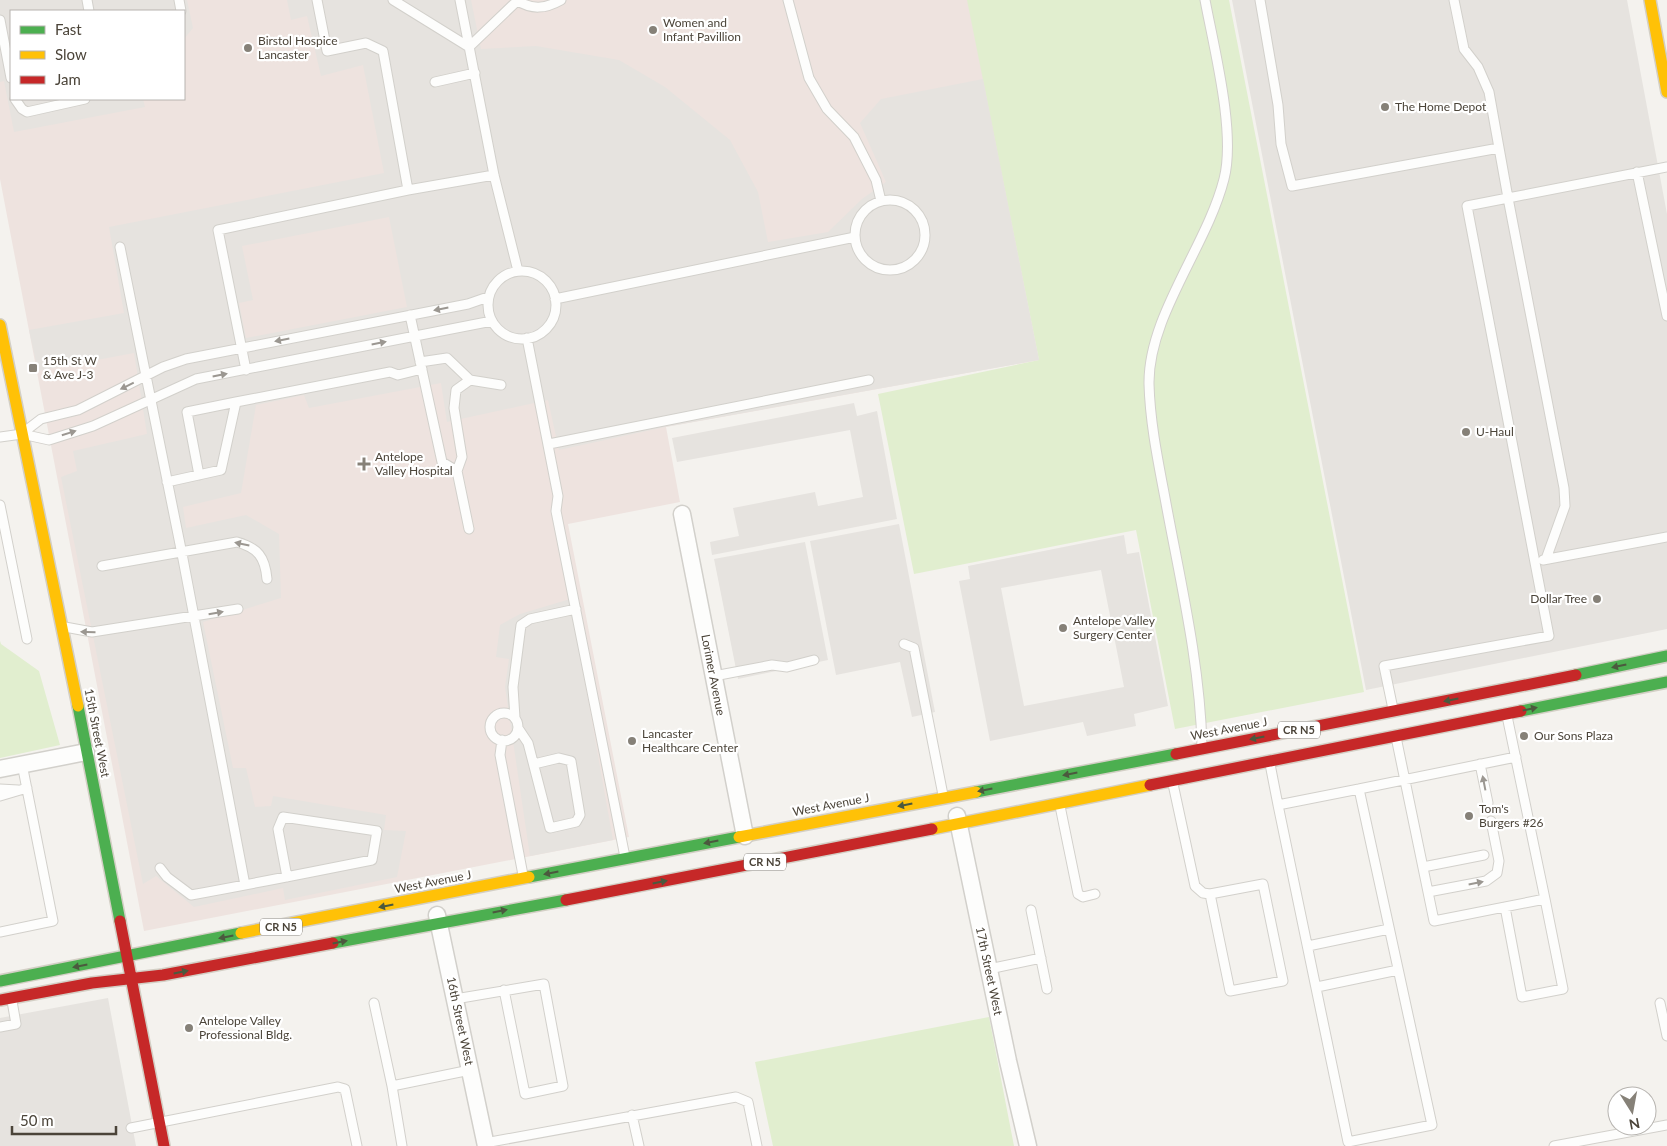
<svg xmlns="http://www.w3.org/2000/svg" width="1667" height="1146" font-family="Lato,sans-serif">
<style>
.medical{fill:#eee3df;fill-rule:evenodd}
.green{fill:#e1eecf}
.parking{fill:#e6e3df;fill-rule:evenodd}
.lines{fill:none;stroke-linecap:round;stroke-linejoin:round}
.lane-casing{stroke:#d2d0cb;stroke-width:11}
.street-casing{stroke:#d2d0cb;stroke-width:19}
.fast-casing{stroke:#d3cfc5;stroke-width:14}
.slow-casing{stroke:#d3cfc5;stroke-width:14}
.jam-casing{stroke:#d3cfc5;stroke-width:14}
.lane{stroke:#fdfdfc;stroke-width:9}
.street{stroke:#fdfdfc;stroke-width:16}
.fast{stroke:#4caf50;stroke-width:11}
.slow{stroke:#ffc107;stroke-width:11}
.jam{stroke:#c62828;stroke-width:11}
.oneway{fill:#9b9791}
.oneway2{fill:#4b593e}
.poi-dot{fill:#868178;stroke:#fff;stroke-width:2}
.labels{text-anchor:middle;stroke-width:4.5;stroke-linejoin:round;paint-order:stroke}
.shield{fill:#fff;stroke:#817c74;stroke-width:1}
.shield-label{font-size:11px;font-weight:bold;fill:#4b4439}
.poi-label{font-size:12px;fill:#4b4439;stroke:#fff;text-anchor:start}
.street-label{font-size:12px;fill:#4b4439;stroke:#fff}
</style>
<rect width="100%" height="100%" fill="#f4f2ee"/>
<path class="medical" d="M0,0H968L1039,360L666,427L680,502L568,524L629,837L144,931L0,179ZM11,11H184V99H11Z"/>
<path class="green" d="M967,0H1229L1364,692L1175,729L1136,530L914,574L878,394L1039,360Z
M0,641L1,644L39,671L60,745L0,758Z
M989,1017L1014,1146H773L755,1062Z"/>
<path class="parking" d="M0,0H187L193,28L184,39V11H11V99H143L145,107L14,132L4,81L0,82Z
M287,0H471L481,49L536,46L619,60L665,87L730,140L758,192L768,242L828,232L862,199L886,182L860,123L881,99L983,79L1039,360L665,427L559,450L548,400L447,422L441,383L309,408L304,395L256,405L241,493L183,507L186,528L246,515L279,534L281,598L203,622L233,768H246L255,807L271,806L273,796L386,815L384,830L406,831L397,877L285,900L283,888L194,907L156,876L143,884L61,477L77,471L73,451L147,434L134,353L38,371L29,330L124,313L109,227L384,173L363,65L321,76L307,16L291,20ZM389,217L407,307L246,338L239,303L253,300L242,246Z
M1232,0H1627L1667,214V629L1366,690Z
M854,403L857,416L877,411L897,519L712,555L710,542L739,536L733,508L815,492L818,506L863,497L850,430L677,462L672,438Z
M899,524L935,712L912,717L900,662L836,675L810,541Z
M1124,535L1127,554L1139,552L1168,706L1134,714L1136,726L1087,736L1083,722L990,741L959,581L970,579L968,566ZM1101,570L1124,687L1024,706L1001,588Z
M805,542L828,660L738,679L714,559Z
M570,599L613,840L530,856L505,687L509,659L496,657L500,625L520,614Z
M108,998L136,1146H0V1018Z"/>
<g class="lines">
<g class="lane-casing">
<path id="lane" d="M87,0L89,11
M179,0L181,11
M317,0L327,51L366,43L383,51L408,190L494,175
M393,0L469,47L517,1
M460,0L494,175L518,271
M516,0C532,10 545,9 561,0
M788,0L809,78L827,109L854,137L876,180L881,201
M1260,0L1278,105L1281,144L1292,186L1499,148
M1454,0L1464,49L1478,67L1489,92L1508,198L1667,167
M0,20L11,78
M435,82L475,73
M15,99L22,109L27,112L85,99
M1637,172L1667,316
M855 235a35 35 0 1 1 70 0a35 35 0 1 1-70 0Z
M120,247L183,559L245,885
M488 305a34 34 0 1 1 68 0a34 34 0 1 1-68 0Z
M555,299L855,237
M410,315L442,462L457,471L469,529
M527,338L558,496L556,511L625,857
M420,362L447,358L470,380L501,385
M246,370L218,230L408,190
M24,432L41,419L78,410L163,367L186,359L468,304L488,297
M0,437L22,434L49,440L93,426L196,379L492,321
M549,444L869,380
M457,471L462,457L454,408L456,390L470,380
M199,475L187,412L236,402
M167,482L221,470L236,402L390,372L398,375L422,369
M0,505L27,639
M1543,560L1667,537
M102,566L237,542C258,548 265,557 267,579
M65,627L92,632L238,609
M904,644L914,648L943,795
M714,676L772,665L787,667L814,660
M1393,709L1384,666L1549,636L1467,206L1508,198L1564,488L1565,506L1546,559
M490 727a14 14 0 1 1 28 0a14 14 0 1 1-28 0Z
M515,718L513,687L521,625L530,619L576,609
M518,728L528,743L550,828L576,822L580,815L571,761L559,758L534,764
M1396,737L1434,921L1545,899L1507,716
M502,740L500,755L523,875
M1202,746C1200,663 1180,580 1165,498C1158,461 1150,422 1149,384C1148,316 1207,246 1224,179C1236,133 1214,48 1205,0
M1270,764L1278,805
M1480,764L1488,803
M1173,784L1195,886L1203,893L1210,894L1263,884L1283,981L1230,991L1210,894
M0,789L18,790
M1359,789L1278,805L1348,1142L1432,1125L1359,789L1516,757
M0,796L27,788
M1060,806L1078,894L1083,897L1095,894
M1423,867L1484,855
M160,868L167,877L191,895C252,884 312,872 372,860L377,831L283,817L278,829L287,877
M1428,892L1486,881L1497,873L1499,861L1491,821
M1505,907L1522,997L1563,989L1545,899
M1031,910L1047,989
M0,932L53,921L22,764
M1308,946L1389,929
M989,969L1041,958
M1317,987L1398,970
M455,999L544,984L563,1086L525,1094L504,990
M374,1003L392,1086L470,1070
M1660,1003L1667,1036
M0,1027L16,1024L12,1001
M392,1086L402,1146
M632,1115L639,1146
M131,1128L338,1087L345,1089L357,1146
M485,1143L736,1097L748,1102L757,1146
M1554,1146L1667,1125"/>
</g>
<g class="street-casing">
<path id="street" d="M682,514L745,836
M0,769L86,752
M957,816L1008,1061L1028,1146
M437,915L486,1146"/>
</g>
<g class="fast-casing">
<path id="fast" d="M1576,675L1667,656
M78,706L120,921
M1521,711L1667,682
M976,792L1176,754
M529,877L739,837
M333,943L566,900
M0,981L241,933"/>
</g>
<g class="slow-casing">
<path id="slow" d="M1650,0L1667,92
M0,325L78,706
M932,829L1150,785
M739,837L976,792
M241,933L529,877"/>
</g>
<g class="jam-casing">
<path id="jam" d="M1176,754L1576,675
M1150,785L1521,711
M566,900L932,829
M120,921L164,1146
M0,1000L92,983L163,975L333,943"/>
</g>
<use href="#lane" class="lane"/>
<use href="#street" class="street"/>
<use href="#fast" class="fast"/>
<use href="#slow" class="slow"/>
<use href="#jam" class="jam"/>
</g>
<defs><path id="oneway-solid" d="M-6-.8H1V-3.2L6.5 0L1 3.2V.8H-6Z" transform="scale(1.25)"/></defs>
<g class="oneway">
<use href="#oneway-solid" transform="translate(441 309) rotate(169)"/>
<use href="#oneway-solid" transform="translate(282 340) rotate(169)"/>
<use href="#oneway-solid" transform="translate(379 343) rotate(-11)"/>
<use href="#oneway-solid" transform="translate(220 375) rotate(-11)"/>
<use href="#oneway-solid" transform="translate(127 386) rotate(154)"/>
<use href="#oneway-solid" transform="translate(69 433) rotate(-17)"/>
<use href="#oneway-solid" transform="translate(242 544) rotate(-168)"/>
<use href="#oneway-solid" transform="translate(216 613) rotate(-10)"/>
<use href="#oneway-solid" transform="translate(88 632) rotate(-179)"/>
<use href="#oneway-solid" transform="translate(1484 783) rotate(-101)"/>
<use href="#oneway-solid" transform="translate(1476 883) rotate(-11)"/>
</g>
<g class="oneway2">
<use href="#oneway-solid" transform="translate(1619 666) rotate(168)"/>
<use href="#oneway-solid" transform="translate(1451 700) rotate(169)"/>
<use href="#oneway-solid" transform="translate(1530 709) rotate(-12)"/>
<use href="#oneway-solid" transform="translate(1257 738) rotate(169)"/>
<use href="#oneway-solid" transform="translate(1070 774) rotate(169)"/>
<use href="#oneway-solid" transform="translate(985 790) rotate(169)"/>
<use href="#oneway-solid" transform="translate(905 805) rotate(169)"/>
<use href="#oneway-solid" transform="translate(711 842) rotate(169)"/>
<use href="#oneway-solid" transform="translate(551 873) rotate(169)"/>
<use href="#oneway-solid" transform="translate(660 882) rotate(-11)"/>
<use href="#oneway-solid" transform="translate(386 906) rotate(169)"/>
<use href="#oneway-solid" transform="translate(500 911) rotate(-11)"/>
<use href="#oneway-solid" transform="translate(226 937) rotate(169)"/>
<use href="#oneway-solid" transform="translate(340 942) rotate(-11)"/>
<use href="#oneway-solid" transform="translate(80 966) rotate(169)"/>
<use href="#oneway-solid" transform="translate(181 972) rotate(-11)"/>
</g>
<g class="poi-dot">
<circle cx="653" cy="30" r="5"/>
<circle cx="248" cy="48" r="5"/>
<circle cx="1385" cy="107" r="5"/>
<rect x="28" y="363" width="10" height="10" rx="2.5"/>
<circle cx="1466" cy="432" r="5"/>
<path d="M361.5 456.5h5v5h5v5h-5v5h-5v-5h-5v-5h5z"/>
<circle cx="1597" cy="599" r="5"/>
<circle cx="1063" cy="628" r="5"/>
<circle cx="1524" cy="736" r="5"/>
<circle cx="632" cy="741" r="5"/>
<circle cx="1469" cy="816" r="5"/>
<circle cx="189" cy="1028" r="5"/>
</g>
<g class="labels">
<g class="shield">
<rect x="1278" y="721.5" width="42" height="17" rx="4"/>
<rect x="744" y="853.5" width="42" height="17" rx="4"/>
<rect x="260" y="918.5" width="42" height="17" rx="4"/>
</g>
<g class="shield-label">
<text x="1299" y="734">CR N5</text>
<text x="765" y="866">CR N5</text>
<text x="281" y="931">CR N5</text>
</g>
<g class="poi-label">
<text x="663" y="27">Women and<tspan x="663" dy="14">Infant Pavillion</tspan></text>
<text x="258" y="45">Birstol Hospice<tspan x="258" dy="14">Lancaster</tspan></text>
<text x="1395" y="111">The Home Depot</text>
<text x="43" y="365">15th St W<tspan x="43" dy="14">&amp; Ave J-3</tspan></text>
<text x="1476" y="436">U-Haul</text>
<text x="375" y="461">Antelope<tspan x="375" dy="14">Valley Hospital</tspan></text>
<text x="1587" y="603" text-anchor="end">Dollar Tree</text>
<text x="1073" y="625">Antelope Valley<tspan x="1073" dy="14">Surgery Center</tspan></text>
<text x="642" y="738">Lancaster<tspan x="642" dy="14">Healthcare Center</tspan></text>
<text x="1534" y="740">Our Sons Plaza</text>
<text x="1479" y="813">Tom's<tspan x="1479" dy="14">Burgers #26</tspan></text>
<text x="199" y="1025">Antelope Valley<tspan x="199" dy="14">Professional Bldg.</tspan></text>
</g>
<g class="street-label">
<text transform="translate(713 675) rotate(79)" y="4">Lorimer Avenue</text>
<text transform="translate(1229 729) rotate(-11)" y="4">West Avenue J</text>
<text transform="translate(97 733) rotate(79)" y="4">15th Street West</text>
<text transform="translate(831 805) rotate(-11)" y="4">West Avenue J</text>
<text transform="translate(433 882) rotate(-11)" y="4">West Avenue J</text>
<text transform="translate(989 971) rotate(78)" y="4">17th Street West</text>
<text transform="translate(460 1021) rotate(78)" y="4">16th Street West</text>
</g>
</g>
<rect x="10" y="10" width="175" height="90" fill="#ffffff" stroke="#b7b4b0"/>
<rect x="20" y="26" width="25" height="8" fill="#4caf50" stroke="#b7b4b0"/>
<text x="55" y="35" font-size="15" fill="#4b4439">Fast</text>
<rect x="20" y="51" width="25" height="8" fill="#ffc107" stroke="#b7b4b0"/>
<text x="55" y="60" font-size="15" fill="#4b4439">Slow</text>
<rect x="20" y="76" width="25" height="8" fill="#c62828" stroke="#b7b4b0"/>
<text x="55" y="85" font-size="15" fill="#4b4439">Jam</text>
<g transform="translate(1632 1111) rotate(169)"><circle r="24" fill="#ffffff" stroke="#b7b4b0"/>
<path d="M0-4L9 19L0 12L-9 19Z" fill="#868178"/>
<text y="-8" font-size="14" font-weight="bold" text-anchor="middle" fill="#4b4439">N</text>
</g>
<path d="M12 1126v8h104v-8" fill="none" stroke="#4b4439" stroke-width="2.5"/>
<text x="20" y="1126" font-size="15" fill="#4b4439" stroke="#ffffff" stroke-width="4" paint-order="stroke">50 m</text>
</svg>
